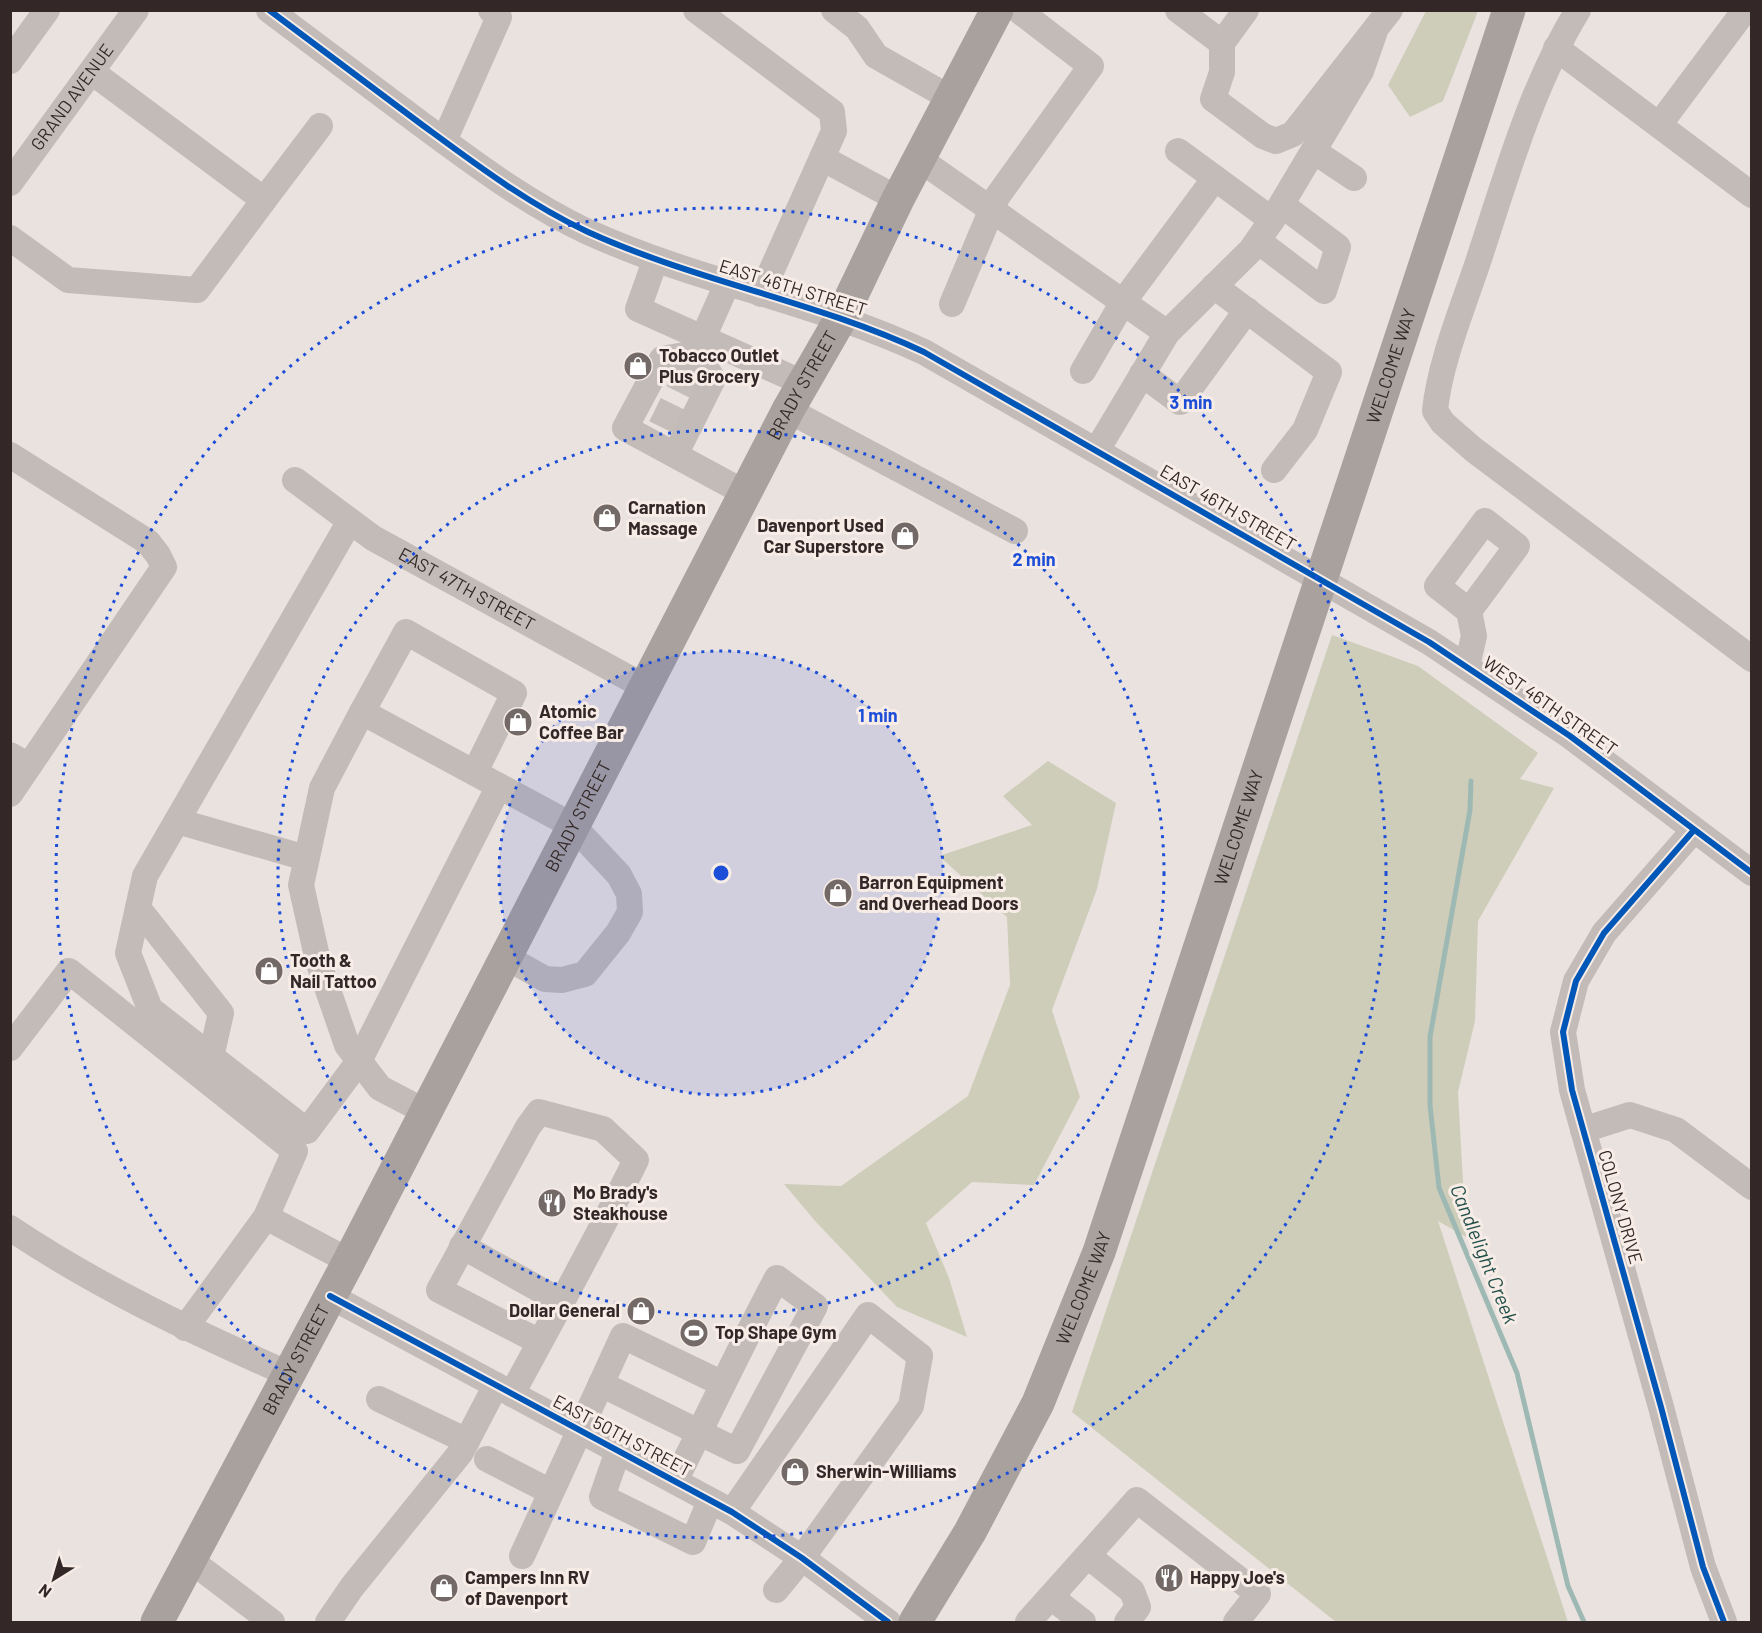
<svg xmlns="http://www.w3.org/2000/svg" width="1762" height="1633" font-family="Barlow,sans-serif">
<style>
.green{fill:#cecdba}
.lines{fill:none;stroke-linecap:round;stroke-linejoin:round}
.stream{stroke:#9eb9b4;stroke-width:5}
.minor-tunnel{stroke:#c5bdba;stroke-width:26;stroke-dasharray:26 13;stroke-linecap:butt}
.minor{stroke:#c3bbb8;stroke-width:26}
.highway{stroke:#a9a19e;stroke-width:33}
.cycleway-casing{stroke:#f7ece6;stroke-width:10}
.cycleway{stroke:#0057b8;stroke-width:6}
.ring{fill:none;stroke:#1d4ed8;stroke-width:3;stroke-dasharray:3 6}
.labels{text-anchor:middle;stroke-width:6;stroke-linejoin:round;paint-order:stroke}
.street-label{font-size:18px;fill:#332827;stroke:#f7ece6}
.poi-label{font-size:18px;font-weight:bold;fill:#332827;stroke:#f7ece6;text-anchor:start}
.water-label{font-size:20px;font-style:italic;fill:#215049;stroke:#f7ece6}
.centre{fill:#1d4ed8;stroke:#f7ece6;stroke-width:3}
.ring-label{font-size:18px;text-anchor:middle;font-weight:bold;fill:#1d4ed8;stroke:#f7ece6;stroke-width:6;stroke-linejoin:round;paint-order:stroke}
</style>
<rect width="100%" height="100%" fill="#eae2df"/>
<path class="green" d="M1426,11H1478L1443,101L1410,117L1388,85Z
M1332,635L1418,666L1538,753L1520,779L1554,788L1478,921L1475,1021L1458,1092L1466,1237L1438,1221L1568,1622H1336L1072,1412Z
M1048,761L1116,803L1097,889L1052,1010L1080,1097L1034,1185L972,1182L926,1223L949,1278L967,1337L897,1307L816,1222L784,1184L841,1186L968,1096L1010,985L1007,917L939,856L1032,825L1003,796Z"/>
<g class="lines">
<path class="stream" d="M1471,781L1470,810L1430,1037V1105L1439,1188L1517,1373L1568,1586L1584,1622"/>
<path class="minor-tunnel" d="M661,427L686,376"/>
<g class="minor">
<path d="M269,10C320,48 371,86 421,124C474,163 528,204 588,232C698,282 815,301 924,352L1429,642L1570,736L1752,873"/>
<path d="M696,10L832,112L834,131L761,294"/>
<path d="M834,10L857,28L876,56L952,99"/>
<path d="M1178,10L1222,43"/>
<path d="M1246,10L1222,43V72L1213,99L1263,136L1276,141L1293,134L1390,10"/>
<path d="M1578,10C1530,89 1506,178 1477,265C1462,309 1439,366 1435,411L1443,423L1474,450L1752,659"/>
<path d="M1556,48L1752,195"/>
<path d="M10,61L47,10"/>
<path d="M92,72L264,200L320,126"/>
<path d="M1659,125L1745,10"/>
<path d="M444,141L499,17L491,10"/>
<path d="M1178,151L1272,220"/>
<path d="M1315,152L1354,178"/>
<path d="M822,158L898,199"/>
<path d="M919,159L1167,333"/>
<path id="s1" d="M10,183L136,10"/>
<path d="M10,238L68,280L197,290L264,200"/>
<path d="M1258,241L1324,291L1338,247L1282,205"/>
<path d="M655,261L638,309L803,383"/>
<path d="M1214,286L1329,372L1305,430L1274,470"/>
<path d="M952,304L997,197L1091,66L1018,10"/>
<path d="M1083,371L1123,302L1215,178"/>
<path d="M1142,374L1180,402L1247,310"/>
<path d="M686,376L727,284"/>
<path d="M788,410L1015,531"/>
<path d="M1097,450L1167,333L1251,250L1272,220L1361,71L1374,34"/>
<path d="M10,455L148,542L158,555L164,567L10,794"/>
<path d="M675,455L713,379L696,353L662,359L625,428L745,493"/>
<path id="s2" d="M295,480L373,538L645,687"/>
<path d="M350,521L145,876L128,953L150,1009L307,1131L359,1061L499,786"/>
<path d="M1467,666L1474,636L1469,611L1517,546L1485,521L1437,586L1469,611"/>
<path d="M362,712L406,632L514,693L475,772"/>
<path d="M10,755L29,766"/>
<path d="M177,821L306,858"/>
<path d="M1694,830L1604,933L1576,981L1563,1032L1572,1090L1661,1407L1703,1567L1724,1622"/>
<path d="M138,908L221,1013L211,1057"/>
<path d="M10,1048L69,971L295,1151L266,1217L185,1328"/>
<path d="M426,1112L380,1088L347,1045L318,961L301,885L322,788L362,712L573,826L619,875L629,894L630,912L618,933L585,974L562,980L545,979L506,957"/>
<path d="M1583,1130L1630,1115L1676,1130L1752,1187"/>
<path d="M266,1217L349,1261"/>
<path d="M10,1228C98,1287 193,1332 289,1374"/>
<path d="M462,1246L562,1302"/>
<path d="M330,1296L732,1512L802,1558L888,1622"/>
<path d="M512,1394C554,1316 597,1239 636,1160L603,1129L539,1112L528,1127L439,1290L540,1342"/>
<path d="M379,1399L467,1441"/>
<path d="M618,1451L602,1497L693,1542L710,1501"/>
<path d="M487,1459L551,1492"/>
<path d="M675,1481C709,1414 741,1345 777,1278L815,1306L737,1451L601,1384L623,1336L723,1384"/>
<path d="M732,1512L868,1315L920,1356L911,1406L802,1558L776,1590"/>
<path d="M522,1556L601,1384"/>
<path d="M1088,1556L1132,1591L1138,1607L1127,1622"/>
<path d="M190,1560L272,1622"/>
<path d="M1051,1597L1083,1622"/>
<path d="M328,1622L352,1587L461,1452L496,1385"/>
<path d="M1028,1622L1137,1500L1258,1594L1236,1622"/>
</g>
<g class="highway">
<path id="s3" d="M157,1622L349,1261L788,410L841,318L898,199L997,10"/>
<path id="s4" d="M915,1622L970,1532L1038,1403L1099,1252L1509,10"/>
</g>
<g class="cycleway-casing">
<path id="cycleway" d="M269,10C320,48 371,86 421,124C474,163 528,204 588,232C698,282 815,301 924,352L1429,642L1570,736L1752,873
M1694,830L1604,933L1576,981L1563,1032L1572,1090L1661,1407L1703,1567L1724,1622
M330,1296L732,1512L802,1558L888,1622"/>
</g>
<use href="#cycleway" class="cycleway"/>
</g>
<circle cx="721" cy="873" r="222" fill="#1d4ed8" fill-opacity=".12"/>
<g class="ring">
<circle cx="721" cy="873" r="222"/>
<circle cx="721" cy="873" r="443"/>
<circle cx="721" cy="873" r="665"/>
</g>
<defs>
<g id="shop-disc" transform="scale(1.5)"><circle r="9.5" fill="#736967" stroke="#f7ece6"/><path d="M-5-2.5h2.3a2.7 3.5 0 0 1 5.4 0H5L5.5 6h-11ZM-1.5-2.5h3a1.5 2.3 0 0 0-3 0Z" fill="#fff"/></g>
<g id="restaurant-disc" transform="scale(1.5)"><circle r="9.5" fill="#736967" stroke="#f7ece6"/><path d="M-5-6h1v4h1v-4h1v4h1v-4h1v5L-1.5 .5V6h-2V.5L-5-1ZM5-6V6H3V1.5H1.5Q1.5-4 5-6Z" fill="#fff"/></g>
<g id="stadium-disc" transform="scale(1.5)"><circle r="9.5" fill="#736967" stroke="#f7ece6"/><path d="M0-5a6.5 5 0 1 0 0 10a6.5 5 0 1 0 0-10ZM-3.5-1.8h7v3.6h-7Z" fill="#fff"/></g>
</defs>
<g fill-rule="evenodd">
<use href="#shop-disc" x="638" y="366"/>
<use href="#shop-disc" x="607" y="518"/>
<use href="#shop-disc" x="905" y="536"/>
<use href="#shop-disc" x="518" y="722"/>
<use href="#shop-disc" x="838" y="893"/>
<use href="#shop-disc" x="269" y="971"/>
<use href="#restaurant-disc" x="552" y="1203"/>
<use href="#shop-disc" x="641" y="1311"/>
<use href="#stadium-disc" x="694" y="1333"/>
<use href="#shop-disc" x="795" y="1472"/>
<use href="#restaurant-disc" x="1169" y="1578"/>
<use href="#shop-disc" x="444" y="1588"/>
</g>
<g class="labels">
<g class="street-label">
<text dy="6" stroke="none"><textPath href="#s1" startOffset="106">GRAND AVENUE</textPath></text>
<text transform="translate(793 288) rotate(17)" y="6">EAST 46TH STREET</text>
<text dy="6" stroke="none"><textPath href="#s4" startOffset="1347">WELCOME WAY</textPath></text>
<text dy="6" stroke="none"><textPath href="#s3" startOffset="1395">BRADY STREET</textPath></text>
<text transform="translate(1228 508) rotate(30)" y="6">EAST 46TH STREET</text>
<text dy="6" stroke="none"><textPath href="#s2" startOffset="204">EAST 47TH STREET</textPath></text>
<text transform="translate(1550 706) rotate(35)" y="6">WEST 46TH STREET</text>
<text dy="6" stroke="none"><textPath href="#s3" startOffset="909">BRADY STREET</textPath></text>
<text dy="6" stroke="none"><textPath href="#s4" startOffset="861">WELCOME WAY</textPath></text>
<text transform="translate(1620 1207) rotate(74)" y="6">COLONY DRIVE</text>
<text dy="6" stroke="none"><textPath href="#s4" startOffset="375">WELCOME WAY</textPath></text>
<text dy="6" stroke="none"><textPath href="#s3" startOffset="297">BRADY STREET</textPath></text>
<text transform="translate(622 1436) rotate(28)" y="6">EAST 50TH STREET</text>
</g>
<g class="poi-label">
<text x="659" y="362">Tobacco Outlet<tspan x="659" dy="21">Plus Grocery</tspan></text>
<text x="628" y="514">Carnation<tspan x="628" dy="21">Massage</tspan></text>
<text x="884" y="532" text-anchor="end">Davenport Used<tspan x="884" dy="21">Car Superstore</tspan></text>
<text x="539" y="718">Atomic<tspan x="539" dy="21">Coffee Bar</tspan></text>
<text x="859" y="889">Barron Equipment<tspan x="859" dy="21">and Overhead Doors</tspan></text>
<text x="290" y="967">Tooth &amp;<tspan x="290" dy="21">Nail Tattoo</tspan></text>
<text x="573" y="1199">Mo Brady's<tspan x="573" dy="21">Steakhouse</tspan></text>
<text x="620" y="1317" text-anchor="end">Dollar General</text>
<text x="715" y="1339">Top Shape Gym</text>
<text x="816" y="1478">Sherwin-Williams</text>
<text x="465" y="1584">Campers Inn RV<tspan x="465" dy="21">of Davenport</tspan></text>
<text x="1190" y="1584">Happy Joe's</text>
</g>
<g class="water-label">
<text transform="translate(1484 1254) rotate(68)" y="7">Candlelight Creek</text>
</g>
</g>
<circle cx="721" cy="873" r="9" class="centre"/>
<g class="ring-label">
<text x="1191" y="409">3 min</text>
<text x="1034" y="566">2 min</text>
<text x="878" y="722">1 min</text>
</g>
<rect width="1762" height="1633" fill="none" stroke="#332827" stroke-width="24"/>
<g transform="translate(54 1579) rotate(217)" stroke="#f7ece6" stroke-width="4.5" paint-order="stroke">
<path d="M0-4.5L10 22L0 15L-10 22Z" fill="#332827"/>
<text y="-9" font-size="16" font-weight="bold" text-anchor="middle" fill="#332827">N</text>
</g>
</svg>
